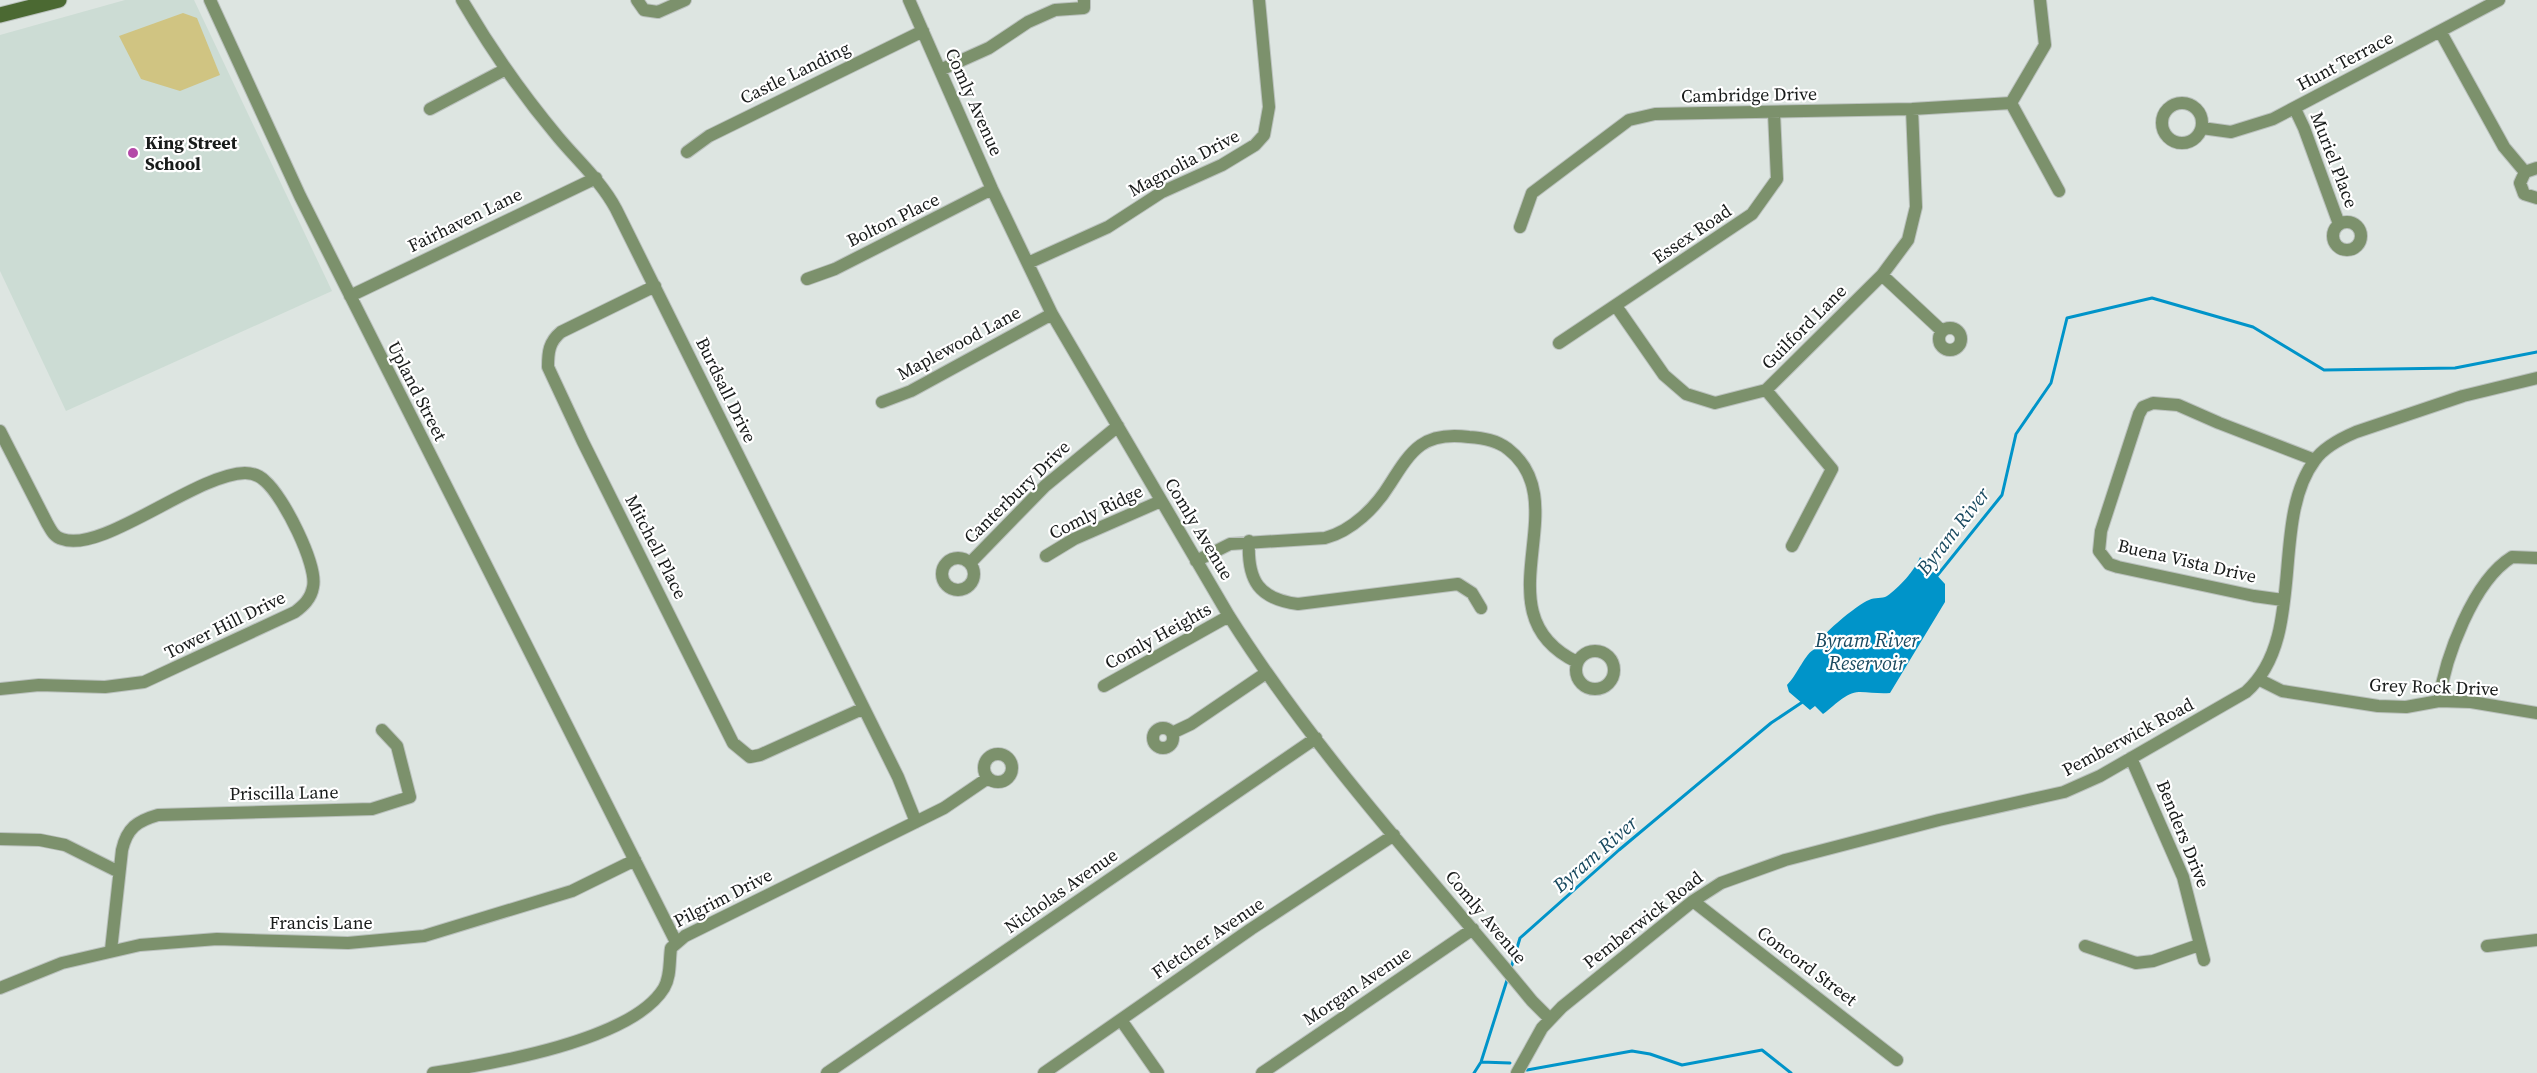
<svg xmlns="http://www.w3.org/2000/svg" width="2537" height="1073" font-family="'Source Serif 4',serif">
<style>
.built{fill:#ccdcd4}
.green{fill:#d0c482}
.water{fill:#0094c9}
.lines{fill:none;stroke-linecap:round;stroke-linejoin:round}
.stream{stroke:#0094c9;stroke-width:3}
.minor-casing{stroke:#bac1bd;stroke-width:14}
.secondary-casing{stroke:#bac1bd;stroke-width:17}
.minor{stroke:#7c916c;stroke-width:12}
.secondary{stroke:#4b6932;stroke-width:15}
.poi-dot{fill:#b448a8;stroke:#fff;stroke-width:2}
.labels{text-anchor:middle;stroke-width:4.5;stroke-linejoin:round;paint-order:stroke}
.street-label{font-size:18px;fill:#181b1a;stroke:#fff}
.poi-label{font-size:18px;font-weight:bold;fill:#181b1a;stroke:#fff;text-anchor:start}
.water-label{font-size:20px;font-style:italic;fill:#19495f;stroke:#fff}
</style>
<rect width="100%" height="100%" fill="#dde5e1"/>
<path class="built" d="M125,0H194L332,291L66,411L0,271V35Z"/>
<path class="green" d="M183,13L197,18L220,75L180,91L141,79L119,36Z"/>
<path class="water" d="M1920,557L1945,584V602L1890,693C1879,694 1870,692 1860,692C1847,691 1833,707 1823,714L1815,706L1810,710L1789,692L1787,685C1798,674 1805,653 1815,649C1816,638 1858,604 1869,600C1875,597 1882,599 1887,596C1899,588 1915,570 1920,557Z"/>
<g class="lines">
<path class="stream" d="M1936,577L2002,495L2016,434L2051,383L2067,318L2152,298L2253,327L2324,370L2455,368L2537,352
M1511,968L1520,938L1619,850L1771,723L1804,701
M1481,1062L1510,1063
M1527,1070L1632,1051L1650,1054L1682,1065L1762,1050L1791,1073
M1474,1073L1481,1062L1508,977"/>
<g class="minor-casing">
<path id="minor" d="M210,0L300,196L676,942
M462,0C490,48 522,94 558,137C578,161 601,181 616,209L898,777L916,822
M637,0L644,10L658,12L685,0
M909,0L992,189L1052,314L1229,616C1316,754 1429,875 1532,1001L1550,1019
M2440,31L2504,147L2525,172
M940,70L989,48L1028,22L1055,10L1084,8V0
M2011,103L2059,191
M2162 123a20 20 0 1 1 40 0a20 20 0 1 1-40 0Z
M430,109L506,69
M2295,109L2304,128L2339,224
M2202,128L2231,132L2273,119L2499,0
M687,152L709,136L923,31
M2537,168L2525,172L2520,183L2524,194L2537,198
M2333 236a14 14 0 1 1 28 0a14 14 0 1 1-28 0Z
M1520,227L1532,193L1629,120L1655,114L1912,109L2011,103L2045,45L2040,0
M1028,263L1108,227L1162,192L1222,165L1255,145L1264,135L1269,107L1259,0
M1882,275L1942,331
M807,279L835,269L992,189
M655,286L561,332C549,342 548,352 548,367L583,442L733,743L750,757L760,755L862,709
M350,296L596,178
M1616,306L1664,375L1686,394L1715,403L1766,390L1882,275L1908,240L1916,207L1912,109
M1939 339a11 11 0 1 1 22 0a11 11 0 1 1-22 0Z
M1559,343L1752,214L1777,179L1774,113
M1766,390L1832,469L1792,546
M882,402L911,391L1052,314
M0,431L47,523C51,530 54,537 62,539C102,554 196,474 245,473C252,473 260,476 265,481C283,496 318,565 313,587C311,599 303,606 295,612L144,682L105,687L39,685L0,689
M1249,541C1247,581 1259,599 1298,604L1458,584L1472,593L1481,608
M1046,556L1074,539L1161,501
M942 574a16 16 0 1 1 32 0a16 16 0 1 1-32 0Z
M1196,561L1230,544L1325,538C1352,531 1376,507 1390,484C1412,449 1424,431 1469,437C1483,438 1497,440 1508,449C1579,504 1477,614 1577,662
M970,563L1045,486L1118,426
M2283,600L2254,596L2118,567L2109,564L2099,551L2101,531L2139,414L2143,407L2153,403L2178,405L2219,423L2315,460
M1576 670a19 19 0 1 1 38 0a19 19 0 1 1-38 0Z
M2260,680L2282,691L2378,706L2406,707L2439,701L2471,702L2537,713
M1104,686L1229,616
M2439,701C2445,658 2473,581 2512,557L2537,558
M1153 738a10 10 0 1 1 20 0a10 10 0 1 1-20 0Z
M1172,733L1191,724L1266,673
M984 768a14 14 0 1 1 28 0a14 14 0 1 1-28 0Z
M2131,758L2183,877L2204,960
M0,839L40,840L65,845L119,872
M1693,901L1897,1060
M2085,946L2136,963L2153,961L2199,945
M2487,946L2537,940
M111,950L122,850C127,828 137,821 158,815L372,809L410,797L397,746L382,730
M0,988L62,963L140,945L217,939L348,943L424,936L572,891L635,860
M1121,1020L1158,1073
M433,1073C490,1064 632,1041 664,988C671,976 669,962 671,948L685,936L944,808L988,778
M827,1073L1316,738
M1044,1073L1251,929L1394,835
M1262,1073L1473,929
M1517,1073L1542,1028L1562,1007L1693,901L1721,883L1785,860L1939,820L2064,792L2100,776L2246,692C2308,637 2269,521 2315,460C2324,447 2342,438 2356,432L2463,396L2537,378"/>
</g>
<g class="secondary-casing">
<path id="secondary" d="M0,15L59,0"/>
</g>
<use href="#minor" class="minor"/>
<use href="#secondary" class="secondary"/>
</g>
<circle class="poi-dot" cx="133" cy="153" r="6"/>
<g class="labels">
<g class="street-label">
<text transform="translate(2345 61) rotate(-28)" y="6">Hunt Terrace</text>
<text transform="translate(795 73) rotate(-26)" y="6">Castle Landing</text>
<text transform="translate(1749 95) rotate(-1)" y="6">Cambridge Drive</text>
<text transform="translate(974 102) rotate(66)" y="6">Comly Avenue</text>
<text transform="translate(2334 160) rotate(69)" y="6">Muriel Place</text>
<text transform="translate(1184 163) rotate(-28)" y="6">Magnolia Drive</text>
<text transform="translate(465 220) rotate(-26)" y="6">Fairhaven Lane</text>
<text transform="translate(893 220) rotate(-26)" y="6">Bolton Place</text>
<text transform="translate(1692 234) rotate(-34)" y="6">Essex Road</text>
<text transform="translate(1804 327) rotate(-45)" y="6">Guilford Lane</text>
<text transform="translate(959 343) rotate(-28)" y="6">Maplewood Lane</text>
<text transform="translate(726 390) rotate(64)" y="6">Burdsall Drive</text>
<text transform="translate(417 391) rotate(63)" y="6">Upland Street</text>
<text transform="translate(1017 492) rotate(-44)" y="6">Canterbury Drive</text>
<text transform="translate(1096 512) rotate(-26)" y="6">Comly Ridge</text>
<text transform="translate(1199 529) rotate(59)" y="6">Comly Avenue</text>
<text transform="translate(656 547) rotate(63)" y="6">Mitchell Place</text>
<text transform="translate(2187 561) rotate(13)" y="6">Buena Vista Drive</text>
<text transform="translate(225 625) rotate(-26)" y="6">Tower Hill Drive</text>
<text transform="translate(1158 636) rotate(-29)" y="6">Comly Heights</text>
<text transform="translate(2434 687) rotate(2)" y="6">Grey Rock Drive</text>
<text transform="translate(2128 737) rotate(-28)" y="6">Pemberwick Road</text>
<text transform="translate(284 793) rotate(-1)" y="6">Priscilla Lane</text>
<text transform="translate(2183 834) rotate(68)" y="6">Benders Drive</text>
<text transform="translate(1061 891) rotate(-35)" y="6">Nicholas Avenue</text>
<text transform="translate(723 898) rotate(-27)" y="6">Pilgrim Drive</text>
<text transform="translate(1486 917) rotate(50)" y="6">Comly Avenue</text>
<text transform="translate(1643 920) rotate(-38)" y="6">Pemberwick Road</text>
<text x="321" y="929">Francis Lane</text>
<text transform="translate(1208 938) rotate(-34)" y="6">Fletcher Avenue</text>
<text transform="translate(1807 966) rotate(37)" y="6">Concord Street</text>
<text transform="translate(1357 986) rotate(-34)" y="6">Morgan Avenue</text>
</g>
<g class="poi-label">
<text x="145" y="149">King Street<tspan x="145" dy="21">School</tspan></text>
</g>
<g class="water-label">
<text transform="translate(1953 531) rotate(-52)" y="7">Byram River</text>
<text x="1867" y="647">Byram River<tspan x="1867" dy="23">Reservoir</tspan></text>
<text transform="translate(1595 854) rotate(-41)" y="7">Byram River</text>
</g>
</g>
</svg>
